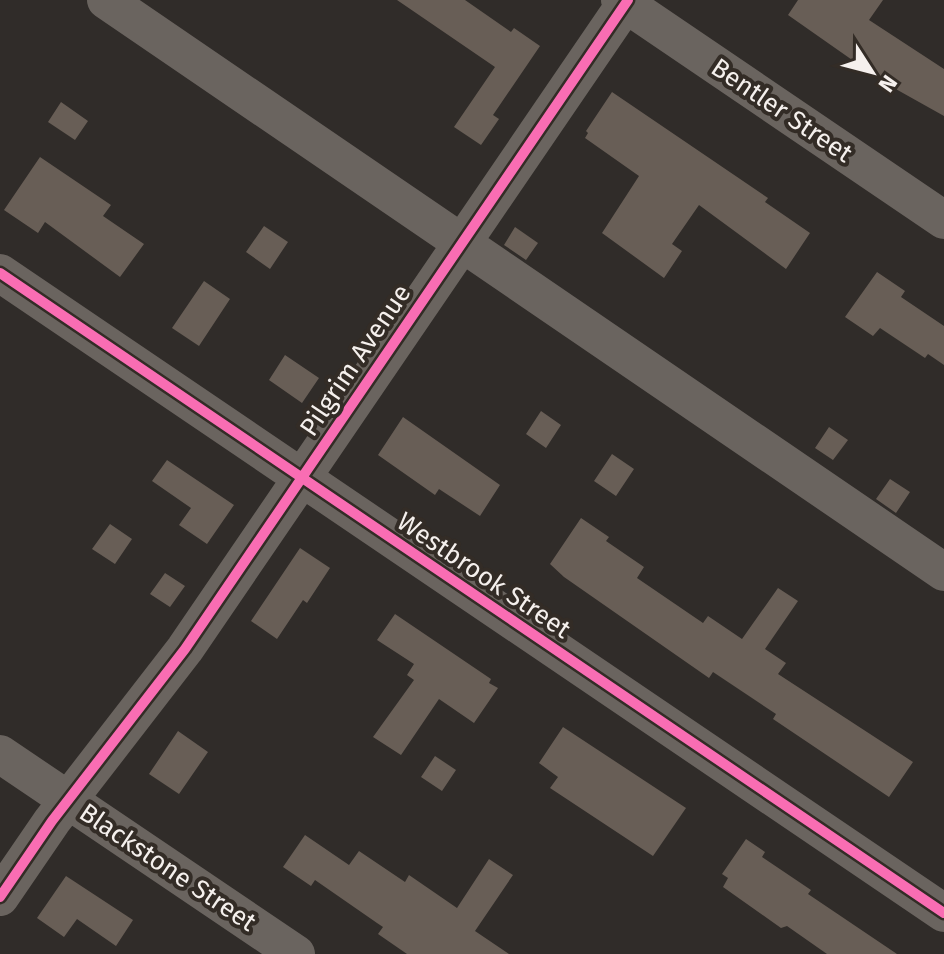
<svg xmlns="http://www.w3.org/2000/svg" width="944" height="954" font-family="'Fira Sans',sans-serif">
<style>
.building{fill:#685e56}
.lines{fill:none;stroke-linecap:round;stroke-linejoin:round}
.minor{stroke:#6a645f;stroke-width:38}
.cycleway-casing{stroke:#332c26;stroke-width:15}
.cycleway{stroke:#f96db3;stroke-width:10}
.labels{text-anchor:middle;stroke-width:8;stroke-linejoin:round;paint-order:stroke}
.street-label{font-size:26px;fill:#f5f0ed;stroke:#332c26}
</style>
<rect width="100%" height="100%" fill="#302c29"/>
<path class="building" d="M397,0H465L511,32L514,28L540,46L493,115L499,119L481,145L454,127L495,67Z
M798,0H883L869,20L944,69V116L885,83L788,15Z
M612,92L768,198L765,202L810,233L786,269L699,205L672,244L682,251L664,278L602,233L639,176L585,138L588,133L586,131Z
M61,102L88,121L75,140L48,122Z
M40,157L111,205L103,216L144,244L120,277L45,222L38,233L4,210Z
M264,226L288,242L270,269L246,252Z
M515,227L538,243L526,260L504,245Z
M877,272L905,291L901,297L944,326V365L928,354L925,358L880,328L873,336L845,317Z
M204,281L230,299L199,346L172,328Z
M285,355L319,378L302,403L269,380Z
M541,411L561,425L546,448L526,434Z
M403,417L500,485L480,516L439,489L435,495L378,455Z
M829,427L848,440L833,460L815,448Z
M612,454L634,469L616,496L594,481Z
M167,460L234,505L207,544L179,525L191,508L152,481Z
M890,479L910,492L896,513L876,499Z
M581,518L609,537L606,541L644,567L637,578L703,623L708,616L742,639L778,588L798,601L765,649L786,663L778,674L913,762L889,797L773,719L776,714L713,672L709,678L564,577L550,564Z
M110,524L132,539L115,564L92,549Z
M300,548L330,568L307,603L303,600L277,639L251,621Z
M165,573L185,586L170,607L150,594Z
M395,614L491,679L489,683L498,688L474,723L439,699L401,755L373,737L414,680L407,675L414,664L377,640Z
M563,727L686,808L653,856L550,788L558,777L539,763Z
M178,731L208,752L179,794L149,774Z
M435,756L456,770L442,791L421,777Z
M305,835L349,865L359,851L405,882L409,875L457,908L489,859L513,875L475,931L509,954H407L378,934L383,927L377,923L315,880L311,886L283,867Z
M746,839L765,852L762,857L811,890L808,894L897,954H827L787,926L781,928L723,887L728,878L722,874Z
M66,876L133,920L116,946L77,919L64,937L37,918Z"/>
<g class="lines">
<path class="minor" d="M106,0L944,572
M620,0L944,220
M0,273L944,913
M0,754L296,954
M0,897L52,821L185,649L628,0"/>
<g class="cycleway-casing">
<path id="cycleway" d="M0,273L944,913
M0,897L52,821L185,649L628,0"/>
</g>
<use href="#cycleway" class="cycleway"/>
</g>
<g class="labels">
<g class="street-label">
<text transform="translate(782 110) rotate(34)" y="9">Bentler Street</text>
<text transform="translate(355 360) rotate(-56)" y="9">Pilgrim Avenue</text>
<text transform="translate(484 575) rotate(34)" y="9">Westbrook Street</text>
<text transform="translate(168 867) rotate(34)" y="9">Blackstone Street</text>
</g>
</g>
<g transform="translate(872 72) rotate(126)" stroke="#332c26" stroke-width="6" paint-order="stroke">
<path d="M0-6L14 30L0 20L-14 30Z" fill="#f5f0ed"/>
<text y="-12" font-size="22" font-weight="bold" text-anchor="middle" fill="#f5f0ed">N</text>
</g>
</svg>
